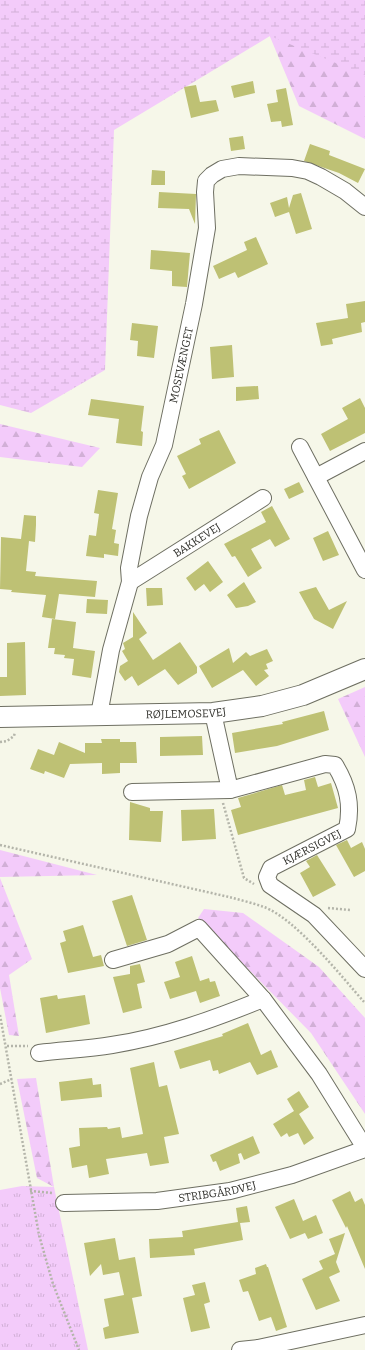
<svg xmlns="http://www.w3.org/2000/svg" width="365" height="1350" font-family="Bitter,serif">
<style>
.forest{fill:url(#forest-firs)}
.wetland{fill:url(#wetland-marsh)}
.park{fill:url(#park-tufts)}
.building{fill:#bec174}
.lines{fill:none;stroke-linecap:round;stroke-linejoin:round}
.minor-casing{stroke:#6e6f62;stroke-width:18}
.tertiary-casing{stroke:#6e6f62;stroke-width:22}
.path{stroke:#b4b5aa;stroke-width:2.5;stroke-dasharray:2 2;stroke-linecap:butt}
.minor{stroke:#fff;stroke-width:16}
.tertiary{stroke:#fff;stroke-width:20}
.labels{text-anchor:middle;stroke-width:3.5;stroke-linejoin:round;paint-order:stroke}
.street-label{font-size:11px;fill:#31312c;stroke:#fff}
</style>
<defs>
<pattern id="forest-firs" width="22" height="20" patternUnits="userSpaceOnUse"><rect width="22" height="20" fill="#f3cbfa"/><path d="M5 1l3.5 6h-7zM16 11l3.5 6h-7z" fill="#d1afd6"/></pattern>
<pattern id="wetland-marsh" width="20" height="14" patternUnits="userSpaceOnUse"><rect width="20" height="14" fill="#f3cbfa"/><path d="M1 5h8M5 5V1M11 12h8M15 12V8" fill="none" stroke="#d1afd6"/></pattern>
<pattern id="park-tufts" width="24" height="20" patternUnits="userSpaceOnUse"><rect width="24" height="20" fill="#f3cbfa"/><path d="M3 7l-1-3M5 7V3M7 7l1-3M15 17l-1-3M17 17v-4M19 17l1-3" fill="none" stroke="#d1afd6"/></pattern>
</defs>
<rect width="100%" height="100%" fill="#f6f7e9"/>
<path class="forest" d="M263,20L365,61V139L299,106Z
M0,424L100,448L82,467L0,457Z
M365,687V757L338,699Z
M0,850L97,875L0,877Z
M0,878L32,959L9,975L19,1036L9,1035L0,988Z
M204,909L243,913L319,967L365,1018V1114L311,1033L198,918Z
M36,1078L54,1187L37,1178L17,1079Z"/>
<path class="wetland" d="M0,0H365V75L270,36L114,130L105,370L31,413L0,405Z"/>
<path class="park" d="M22,1186L54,1187L88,1350H0V1190Z"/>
<path class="building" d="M253,81L255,93L234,98L231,86Z
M196,85L200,102L216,100L219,111L191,118L184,87Z
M286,88L293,125L282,127L281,121L271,122L267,104L278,102L276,90Z
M243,136L245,149L231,151L229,138Z
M310,144L330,151L329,155L365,169L358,183L339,173L304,161Z
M152,170L165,171V185H151Z
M159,192L196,194L195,224L189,209L158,208Z
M301,193L312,229L296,234L289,212L275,217L270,203L287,197L289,208L293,195Z
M256,237L268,264L238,278L235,272L219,279L213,266L247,250L244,242Z
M151,250L190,253L187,287L172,286V271L150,269Z
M365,301V322L361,323L362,332L332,339L333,344L321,346L316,323L348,318L346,304Z
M132,323L158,326L154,358L137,356L138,341L130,340Z
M232,345L234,377L212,379L210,347Z
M258,386L259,399L236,401V387Z
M360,398L365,408V433L330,451L321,434L348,419L342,408Z
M91,399L144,406L141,431L143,432L142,446L116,443L119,419L88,415Z
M219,430L236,463L189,489L182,476L186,474L177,456L201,444L199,439Z
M299,482L304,492L289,499L284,489Z
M98,490L118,493L112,529L116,530L114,543L119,544L118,556L104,554V558L86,556L89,535L96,536L99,514L94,513Z
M272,506L290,539L275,547L270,539L251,549L262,568L248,577L235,556L232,557L224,544L266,522L261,512Z
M24,515L36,516V525L35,542L29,541L26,571L36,572L35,576L97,581L95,597L59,594L55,619L42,617L46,595L11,592L12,590L0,589L1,537L21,539Z
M328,531L339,555L323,561L313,538Z
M208,561L223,582L210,592L204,584L195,591L186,578Z
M244,582L256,602L248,606L236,608L227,595Z
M316,587L329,610L347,601L333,629L314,619L299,592Z
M146,588H162L163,605L147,606Z
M87,599L108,600L107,614L86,613Z
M133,612L147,633L139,639L153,660L180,642L197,667V673L178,685L165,669L138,686L132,676L125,681L119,672L120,666L128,661L122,651L125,649L123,643L133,637Z
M52,619L76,622L73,648L95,651L91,678L72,675L74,659L64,658L65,655L54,654L55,648H48Z
M25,642L26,695L0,696V677H7V643Z
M229,648L233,663L246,652L250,656L267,649L273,661L266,664L268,669L264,670L269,676L256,686L243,670L212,688L199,666Z
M324,711L329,730L277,746L235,753L232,733L283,724L282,722Z
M202,736L203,755L160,756V737Z
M101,739H120V742H136L137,763H120V773L102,774V763L70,764L64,778L45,771L44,774L30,769L38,749L54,755L59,742L85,753V743H102Z
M315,777L318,787L331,783L338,808L238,835L231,810L241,807L238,798L282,785L285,795L306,790L304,780Z
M130,802L150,808V811H163L161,842L129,840Z
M214,809L216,839L182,841L181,810Z
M347,840L351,848L362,842L365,849V871L354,877L336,845Z
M317,855L336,885L313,897L300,873L310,867L306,861Z
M132,895L147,940L127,946L112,901Z
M83,925L93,957L101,955L104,966L68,973L60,943L66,941L63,931Z
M192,956L200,981L209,978L210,982L215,981L220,996L200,1003L196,991L170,999L164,982L180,977L175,962Z
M140,964L145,982L137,984L142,1008L123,1013L113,977L130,974V966Z
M57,995L58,999L85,995L90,1024L46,1033L40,998Z
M248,1023L261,1055L271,1050L278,1067L257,1075L250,1062L219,1074L218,1070L213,1071L210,1060L180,1069L174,1051L223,1036L222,1034Z
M154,1062L159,1087L167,1085L179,1134L164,1137L169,1163L150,1166L147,1153L106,1159L109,1174L89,1178L87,1165L72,1168L69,1148L80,1146L79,1128L107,1127L108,1129L120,1127L122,1138L143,1134L130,1068Z
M92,1078L93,1085L101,1084L102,1097L61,1101L59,1082Z
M299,1091L309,1107L299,1114L314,1138L304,1145L298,1133L289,1137L287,1133L281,1137L273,1124L294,1111L287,1099Z
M253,1136L260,1153L244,1160L241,1153L238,1154L240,1163L220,1171L216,1161L213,1162L210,1155Z
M350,1191L355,1202L362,1198L365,1205V1269L347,1226L346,1228L332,1200Z
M294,1199L303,1221L316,1215L323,1233L308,1239L305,1233L290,1239L275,1207Z
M247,1206L250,1222L240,1223L243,1240L194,1249L195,1255L150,1258L149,1239L183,1237L182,1231L238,1222L236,1208Z
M345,1233L336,1262L340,1272L329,1277L340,1301L316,1310L302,1279L323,1269L319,1261L335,1254L329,1239Z
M115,1238L119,1260L135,1257L142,1296L132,1298L139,1333L105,1339L103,1328L109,1326L104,1299L124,1295L119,1272L103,1275L101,1264L90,1276L84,1243Z
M266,1264L267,1267H268L287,1327L276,1331L271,1317L259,1321L248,1291L243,1292L239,1280L256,1274L255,1268Z
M205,1282L210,1302L204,1304L210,1328L191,1332L183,1298L195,1295L192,1285Z"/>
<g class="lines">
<g class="minor-casing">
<g id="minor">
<path d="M300,447L365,570"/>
<path d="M316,477L365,451"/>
<path id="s1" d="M130,582L263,498"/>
<path d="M213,713L230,790L325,764L335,765C348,786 352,805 347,829L271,868L267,877L270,885L314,915L365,969"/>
<path id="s2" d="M99,715L111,650L130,582L129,568L139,516L150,477L164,445L194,304L207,228L205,192L206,181L212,175L222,169L239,166L292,168L308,171L321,177L345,191L365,207"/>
<path d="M132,792L230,790"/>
<path d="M113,960L168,944L199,928L263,999L319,1074L365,1148"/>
<path d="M39,1053C63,1050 88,1049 112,1045C164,1037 214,1019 263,999"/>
<path id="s3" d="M64,1203L157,1201L230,1191L292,1175L365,1149"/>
<path d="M240,1350L258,1348L365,1325"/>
</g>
</g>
<g class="tertiary-casing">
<g id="tertiary">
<path id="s4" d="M0,717L213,713L262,706L303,695L365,669"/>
</g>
</g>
<path class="path" d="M0,742L7,741L14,736L15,732
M223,803L244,878L254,884
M0,845L229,897C240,900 253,903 264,907C296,919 341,976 365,1003
M328,908L350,910
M0,1015L39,1235L53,1284L79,1350
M7,1046H28
M0,1084L12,1079
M30,1191L53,1193"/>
<use href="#minor" class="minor"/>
<use href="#tertiary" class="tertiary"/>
</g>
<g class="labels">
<g class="street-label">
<text dy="4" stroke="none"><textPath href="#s2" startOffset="361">MOSEVÆNGET</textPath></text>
<text dy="4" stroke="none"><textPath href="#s1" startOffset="79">BAKKEVEJ</textPath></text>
<text dy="4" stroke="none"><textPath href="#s4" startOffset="186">RØJLEMOSEVEJ</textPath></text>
<text transform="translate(312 847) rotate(-27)" y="4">KJÆRSIGVEJ</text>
<text dy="4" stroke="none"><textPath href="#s3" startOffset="154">STRIBGÅRDVEJ</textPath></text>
</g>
</g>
</svg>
